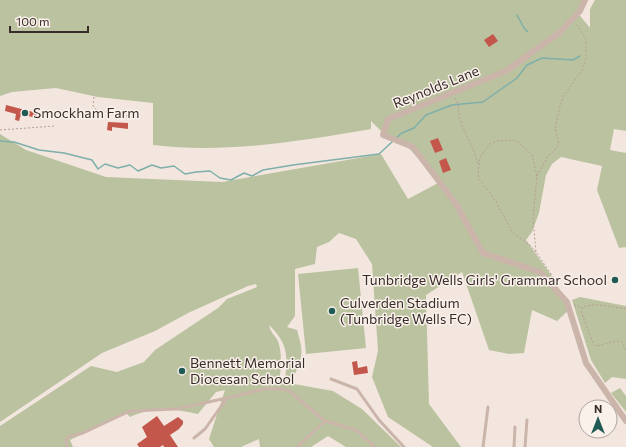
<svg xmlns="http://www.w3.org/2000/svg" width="626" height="447" font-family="Commissioner,sans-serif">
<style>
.green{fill:#bbc29f}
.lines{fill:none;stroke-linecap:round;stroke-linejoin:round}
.stream{stroke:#7eafaa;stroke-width:1.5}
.building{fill:#c4574b}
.path{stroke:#b79e95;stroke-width:1;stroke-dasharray:2 2;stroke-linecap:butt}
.service{stroke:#cbb5ab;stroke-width:3}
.minor{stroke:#cbb5ab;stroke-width:6}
.poi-dot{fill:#205a55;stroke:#faf1eb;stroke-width:1.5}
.labels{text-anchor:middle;stroke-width:3;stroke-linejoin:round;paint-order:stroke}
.street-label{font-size:14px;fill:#382c2a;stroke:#faf1eb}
.poi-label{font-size:14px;fill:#382c2a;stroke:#faf1eb;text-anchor:start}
</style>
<rect width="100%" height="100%" fill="#f2e6df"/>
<path class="green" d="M0,0H583L577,12L590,28V9L595,0H626V131L614,129L610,150L626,153V247L619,248L597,190L602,166L561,157L552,164L546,175L539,213L532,232L526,240L554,279L570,309L557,321L532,310L524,353L509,354L489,350L462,272L426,295L429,404L461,447H433L388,417L372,377L378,351L372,264L356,239L339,233L329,242L317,247L315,264L295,269V316L287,327L297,330C304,353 303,358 292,380H285C288,356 288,343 269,325C270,332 275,335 278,341C282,353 281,365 280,376L266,379L333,391L362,409L401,447H346L328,436L311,447H260L259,439L241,447H214L209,439L225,390L216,392L198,414C174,409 154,406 130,417L126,413L70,440L73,447H0V426L91,366L117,372L144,362L155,350L218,308L227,299L257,287L256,284L248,286L188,313L155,331L102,353L0,422V134L26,150L106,177L222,182L381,154L408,199L440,182L405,144L386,136L371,121V129C301,141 224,154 153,145V103L98,97L56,88L12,92L0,96Z
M358,268L366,348L306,354L298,274Z
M580,297L626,306V379L612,377L605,383L591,360L572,300Z
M620,388L626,396V412L611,393Z"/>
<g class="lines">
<path class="stream" d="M517,15L524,28L528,32
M396,138L402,133L414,128L426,115L452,105L483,102L517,78L527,65L542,58L573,60L580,56
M0,141L14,142L39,150L64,153L92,160L98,169L105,164L118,168L130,165L138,171L152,165L161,168L174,166L185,174L196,172L210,171L220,178L231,180L244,173L252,176L263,170L293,165L379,154L392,142"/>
</g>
<path class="building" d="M493,34L498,41L489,47L484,40Z
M6,105L37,113L36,118L21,114L19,121L15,120L16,114L5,111Z
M108,122L128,123V129L112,127V131L107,130Z
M438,138L443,150L435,153L430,141Z
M446,158L451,170L443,173L439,161Z
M357,361L358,368L367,366L368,373L354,375L352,362Z
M157,416L164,426L178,417L183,421V424L179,429L170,435L178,447H164L163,445L160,447H139L137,444L147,437L142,427Z"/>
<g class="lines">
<path class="path" d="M94,97L93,106L97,110L127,116
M455,98C461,108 457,113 461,122C466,136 474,149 478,164
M0,130L55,126
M537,176L548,156L556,149L559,144L555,128L560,106L564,95L583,69L586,59V39L576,24
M536,252L530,245L513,233L495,200L479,179L478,172L480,157L490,144L496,141L512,140L519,143L532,155L537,176L533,219L536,252L553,277
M574,305L582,308
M626,309C612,307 597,302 583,307L581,311L593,343L596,346C605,345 614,339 622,342L626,351"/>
<path class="service" d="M331,379L357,389L379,420L404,447
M194,438L205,429L227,398L269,388L288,390L325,421
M67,447L66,440L68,437L83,433L130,411L176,409L227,398
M297,447L325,421L356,430L375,447
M483,447L488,407
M514,447L515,427
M525,447L527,420"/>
<path class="minor" d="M585,0L580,11L559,33L506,71L388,119L383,135L413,147L456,204L483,253L540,272L567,302L586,363L626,421"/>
</g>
<g class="poi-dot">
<circle cx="25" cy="113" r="4"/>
<circle cx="615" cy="280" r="4"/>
<circle cx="332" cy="311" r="4"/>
<circle cx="182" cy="371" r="4"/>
</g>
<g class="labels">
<g class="street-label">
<text transform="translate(436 87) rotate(-22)" y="5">Reynolds Lane</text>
</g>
<g class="poi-label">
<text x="33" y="118">Smockham Farm</text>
<text x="607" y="285" text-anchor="end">Tunbridge Wells Girls' Grammar School</text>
<text x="340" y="308">Culverden Stadium<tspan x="340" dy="16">(Tunbridge Wells FC)</tspan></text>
<text x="190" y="368">Bennett Memorial<tspan x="190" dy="16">Diocesan School</tspan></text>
</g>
</g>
<g transform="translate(598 419)"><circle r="19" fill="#faf1eb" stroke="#aca29e"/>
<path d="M0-3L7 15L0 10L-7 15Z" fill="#205a55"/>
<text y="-6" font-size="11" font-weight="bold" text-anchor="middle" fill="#382c2a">N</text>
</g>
<path d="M10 26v6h78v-6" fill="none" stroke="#382c2a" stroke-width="2"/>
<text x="16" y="26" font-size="12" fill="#382c2a" stroke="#faf1eb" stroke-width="3" paint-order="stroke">100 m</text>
</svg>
